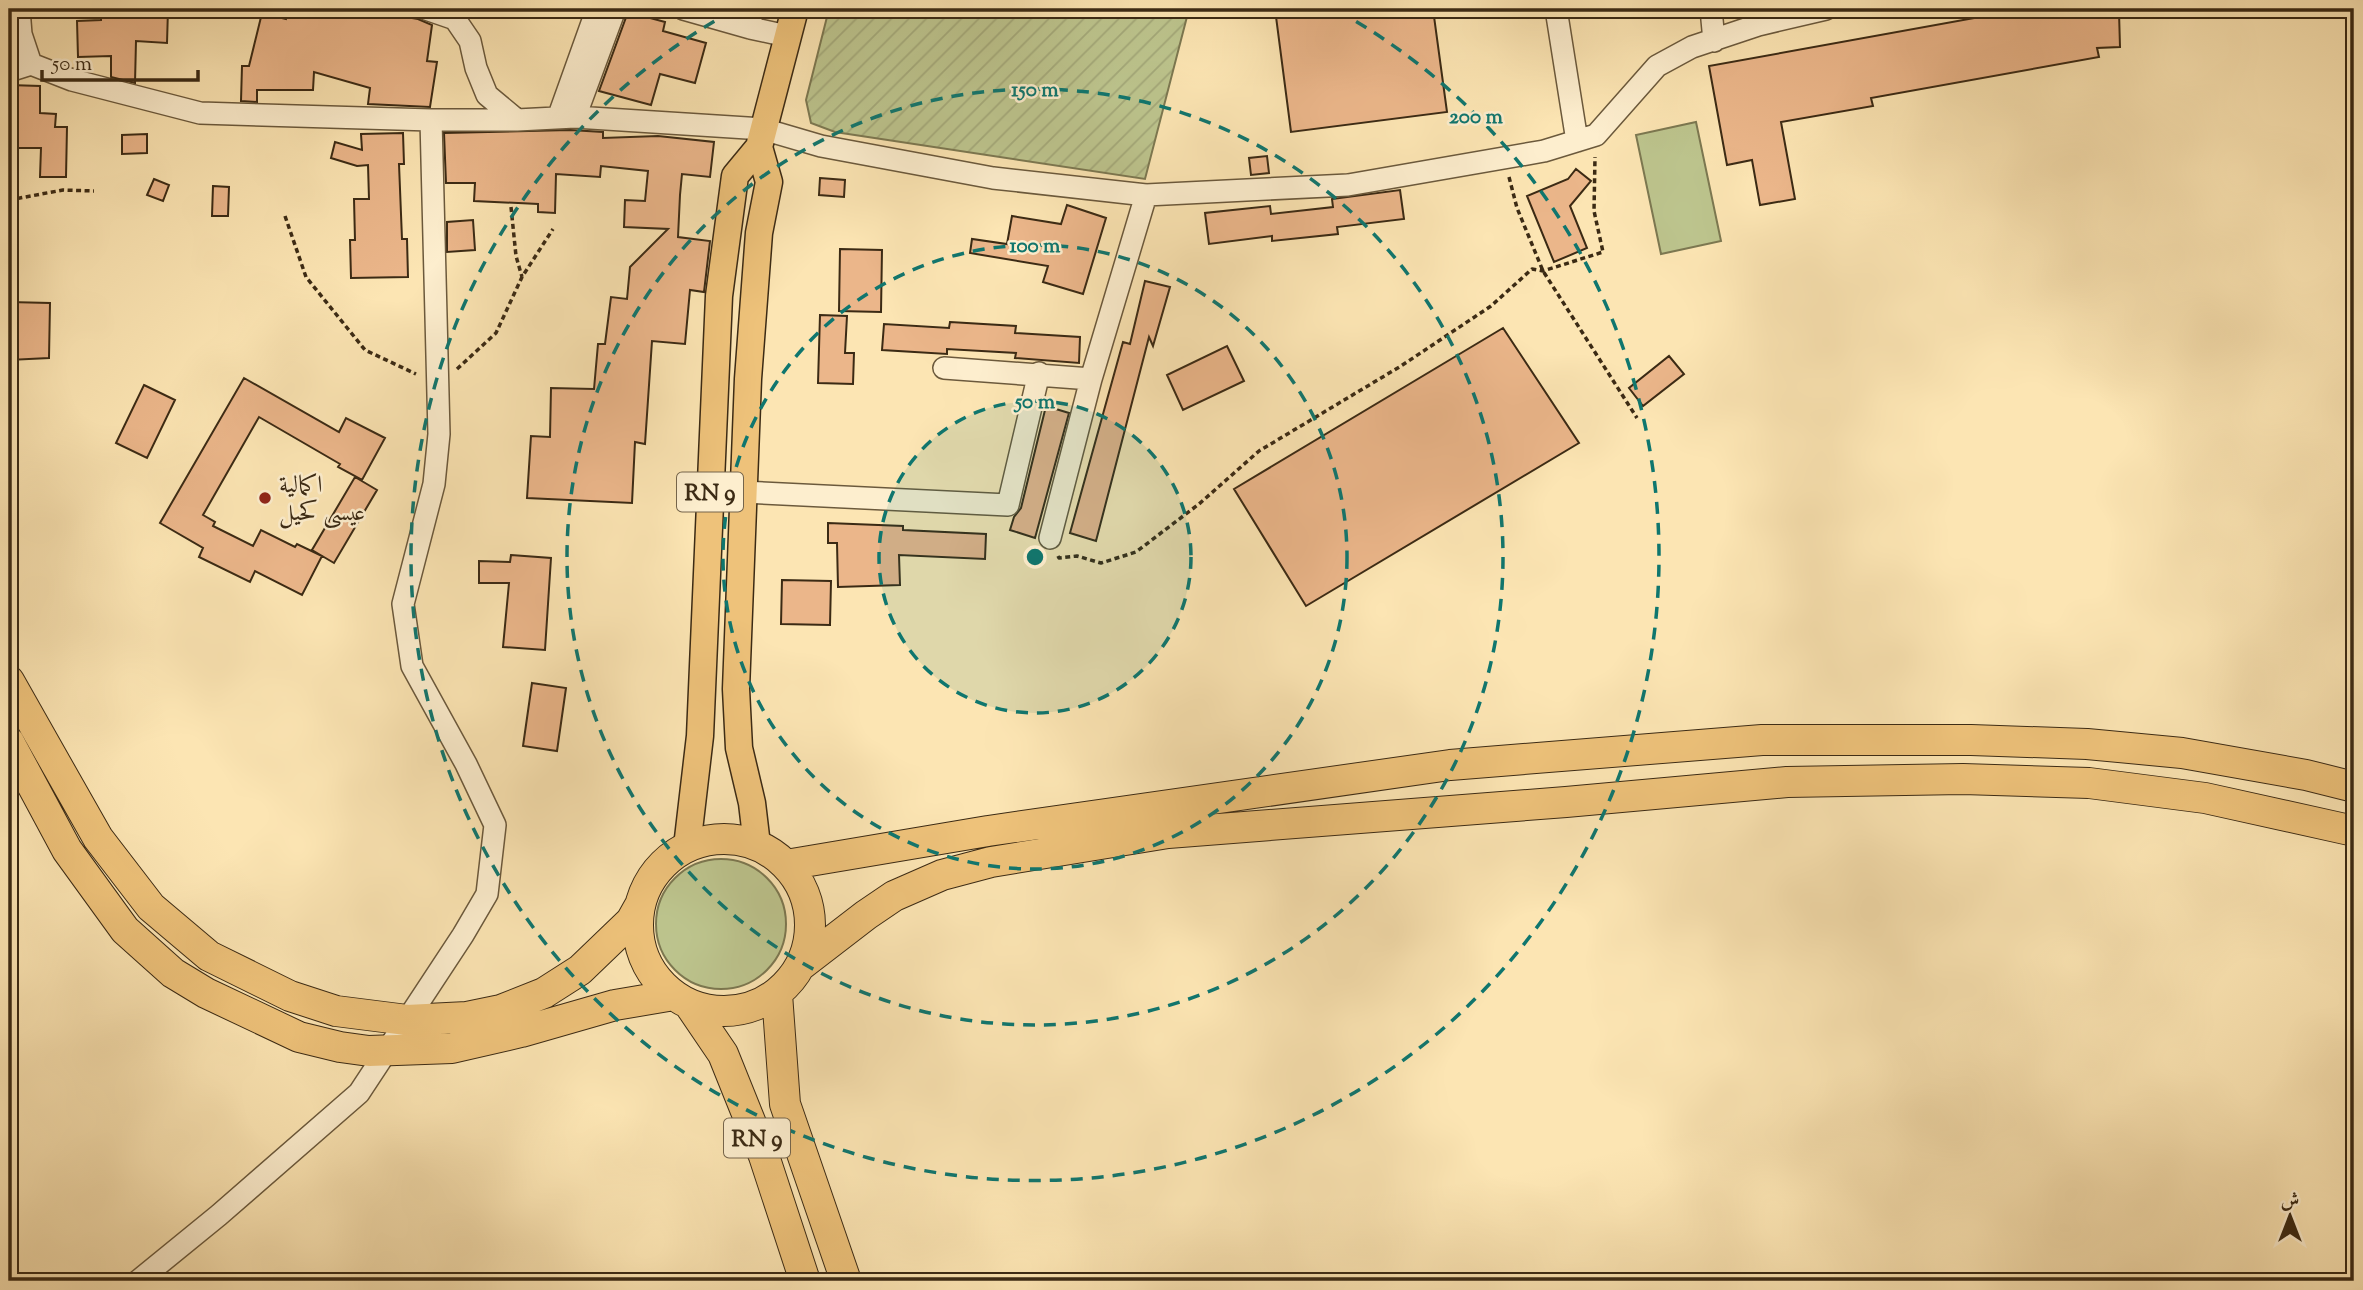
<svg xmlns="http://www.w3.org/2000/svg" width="2363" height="1290" font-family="'Sorts Mill Goudy',Amiri,serif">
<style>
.green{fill:#bdc58e;stroke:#7c7851;stroke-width:2}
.garden{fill:url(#garden-furrows);stroke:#7c7851;stroke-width:2}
.building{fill:#ebb68a;stroke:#3b2a14;stroke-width:2}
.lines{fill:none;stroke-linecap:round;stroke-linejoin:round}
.minor-casing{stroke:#6b593c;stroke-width:24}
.major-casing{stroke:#3b2a14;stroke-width:29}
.highway-casing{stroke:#3b2a14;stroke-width:32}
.path{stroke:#3b2a14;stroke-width:3.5;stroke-dasharray:5 3.5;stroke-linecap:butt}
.minor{stroke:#fdeece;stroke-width:21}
.major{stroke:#eec27a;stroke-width:26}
.highway{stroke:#eec27a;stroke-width:30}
.ring{fill:none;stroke:#0f766e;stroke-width:3.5;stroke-dasharray:12 9}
.poi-dot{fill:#8f2418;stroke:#fdeece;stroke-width:2.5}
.labels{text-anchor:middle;stroke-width:5;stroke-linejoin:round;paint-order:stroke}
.shield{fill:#fdeece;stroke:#75654c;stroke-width:2}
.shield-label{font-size:23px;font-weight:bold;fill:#3b2a14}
.poi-label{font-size:24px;fill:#3b2a14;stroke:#fdeece;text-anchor:start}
.centre{fill:#0f766e;stroke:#fdeece;stroke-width:3.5}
.ring-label{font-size:21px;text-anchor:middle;font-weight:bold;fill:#0f766e;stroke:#fdeece;stroke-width:5;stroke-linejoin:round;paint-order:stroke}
</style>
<defs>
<pattern id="garden-furrows" width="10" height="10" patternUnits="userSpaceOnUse" patternTransform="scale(1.75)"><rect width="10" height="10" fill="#bdc58e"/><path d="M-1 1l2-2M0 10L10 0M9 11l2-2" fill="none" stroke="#a3a97a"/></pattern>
</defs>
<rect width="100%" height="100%" fill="#fce5b3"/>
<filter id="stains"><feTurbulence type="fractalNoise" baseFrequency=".00286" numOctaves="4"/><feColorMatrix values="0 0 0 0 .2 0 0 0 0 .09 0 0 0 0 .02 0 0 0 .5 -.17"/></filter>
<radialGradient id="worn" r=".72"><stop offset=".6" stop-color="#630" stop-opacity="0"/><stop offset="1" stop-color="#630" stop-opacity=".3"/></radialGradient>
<path class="green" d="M1696,122L1721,241L1661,254L1636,135Z
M656 924a65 65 0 1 1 130 0a65 65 0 1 1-130 0Z"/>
<path class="garden" d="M829,9H1189L1145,179L835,132L811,123L806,100Z"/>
<path class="building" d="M101,9H168L167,43L136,41L135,83L111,77V56L78,57L77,21L101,20Z
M289,9H359L418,19L432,25L427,61L437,62L430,107L368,104L370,88L314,72L313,90H257V102L241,101L242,66H249L262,13L286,19Z
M1275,9H1433L1447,112L1291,132Z
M2024,9H2098L2099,12H2119L2120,47L2097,48L2099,57L1871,98L1873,106L1781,122L1795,199L1760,205L1752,160L1727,165L1709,66Z
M628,12L665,22L663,31L706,43L695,83L660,74L651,105L599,91Z
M9,85L40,86V113L56,114L55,127H67L66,177H40L41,148H9Z
M570,130L603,132V138L658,136L714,142L710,177L682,174L680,195L678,237L710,241L704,292L690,290L685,344L652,341L645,444L635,442L632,503L527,498L531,436L550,437L551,388L594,389L598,344H605L611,297L627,299L630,267L668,229L624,227L625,200L645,201L648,171L601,166L600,177L556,174L555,213L538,212V204L474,201L475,183H446L444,133Z
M403,133L404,164H399L402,239H407L408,277L351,278L350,240H355L354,199H369L368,165L357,166L331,158L335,142L362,150L361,134Z
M147,134V153L122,154V135Z
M1267,156L1269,173L1251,175L1249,158Z
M1576,169L1591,181L1570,206L1587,248L1554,262L1527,196L1568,179Z
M820,178L845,180L844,197L819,195Z
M154,179L169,185L163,201L147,195Z
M213,186L229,187L228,216H212Z
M1400,190L1404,219L1337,227L1338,234L1272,241V236L1209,244L1205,213L1270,206L1271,214L1333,207L1332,199Z
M1067,205L1106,218L1083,294L1043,282L1048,266L970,253L972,239L1007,244L1012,216L1061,224Z
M473,220L475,250L447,252V222Z
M840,249L882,250L881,312L839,311Z
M1145,281L1170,287L1153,346L1149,337L1096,541L1070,533L1123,342L1130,344Z
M9,302L50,303L49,358L9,360Z
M820,315L847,316L845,353H854L853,384L818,383Z
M950,322L1016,326L1015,333L1080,337L1079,363L1015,358L1016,353L947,349V354L882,350L884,324L949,328Z
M1503,328L1579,443L1306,606L1234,489Z
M1227,346L1244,381L1183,410L1167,375Z
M1669,356L1684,374L1643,406L1629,388Z
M244,378L339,432L346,418L385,438L362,480L338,467L340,464L259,417L203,515L215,522L213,526L253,546L261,530L295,547L297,544L322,556L302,595L255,571L250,582L199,557L203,548L160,523Z
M144,385L175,400L147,458L116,443Z
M1046,406L1069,413L1035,538L1010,530L1014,517L1021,508Z
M355,477L377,490L334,563L312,550Z
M828,523L903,526V530L986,534L985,559L899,555L900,585L838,587L837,543H828Z
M511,555L551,558L545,650L503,647L509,583H479V561L510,562Z
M782,580L831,581L830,625L781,624Z
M532,683L566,688L557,751L523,746Z"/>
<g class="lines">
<g class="minor-casing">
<path id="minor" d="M19,9L21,34L31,64L72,80L200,113L431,120H517L575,117L763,129L821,146L993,178L1146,195L1348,185L1544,151L1596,135L1657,66L1692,47L1758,25L1826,9
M426,9L455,19
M457,9L455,19L470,41L476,68L487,95L517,120
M683,9L750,28
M752,9L750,28L787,36
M1556,9L1577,141
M1711,9L1714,41
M9,71L31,64
M575,117L615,9
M558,118L597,9
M944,368L1091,379L1146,195
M743,492L1008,505L1039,373
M1050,538L1091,379
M138,1281L219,1215L359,1093L463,935L487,894L495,825L466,764L412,666L403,604L434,484L439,434L431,120"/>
</g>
<g class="major-casing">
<path id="major" d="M757,845L752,803L739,748L736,689L748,379L759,233L769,182L759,147L795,9
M687,847L700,736L719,296L735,176L759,147"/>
</g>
<g class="highway-casing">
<path id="highway" d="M9,681L98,838L151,907L209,956L290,996L336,1011L407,1020L467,1017L501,1010L544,993L580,970L631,921L640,905
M9,742L67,850L125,930L173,973L206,993L299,1037L340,1047L369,1051L452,1048L521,1032L615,1005L674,995
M638 925a86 86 0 1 1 172 0a86 86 0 1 1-172 0Z
M786,865L988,831L1450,765L1762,740H1971L2087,744L2182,753L2306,775L2354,787
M801,965L866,915L894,896L942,875L991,862L1168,833L1566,802L1787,782L1963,779L2089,783L2205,798L2354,831
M777,994L785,1104L846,1281
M689,1004L723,1054L764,1156L805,1281"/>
</g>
<path class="path" d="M1509,177L1517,208L1543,271L1637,418
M9,200L63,190L94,191
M511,207L516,256L522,277
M285,216L306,277L365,350L416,374
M457,369L496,333L522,277L553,229
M1058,556L1059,558L1077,556L1101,563L1136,552L1199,504L1259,451L1401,366L1491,306L1532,269L1543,271L1603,252L1594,211L1595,157"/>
<use href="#minor" class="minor"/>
<use href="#major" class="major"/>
<use href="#highway" class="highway"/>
</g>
<circle cx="1035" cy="557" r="156" fill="#0f766e" fill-opacity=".12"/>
<g class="ring">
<circle cx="1035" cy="557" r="156"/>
<circle cx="1035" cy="557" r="312"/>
<circle cx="1035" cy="557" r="468"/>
<path d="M1338 11A624 624 0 1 1 732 11"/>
</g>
<circle class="poi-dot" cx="265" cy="498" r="7"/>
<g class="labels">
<g class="shield">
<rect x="677" y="472.5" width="66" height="39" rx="5"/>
<rect x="724" y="1118.5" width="66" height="39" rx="5"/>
</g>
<g class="shield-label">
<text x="710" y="500">RN 9</text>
<text x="757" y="1146">RN 9</text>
</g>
<g class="poi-label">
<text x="279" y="492">اكمالية<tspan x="279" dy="28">عيسى كحيل</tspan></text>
</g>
</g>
<circle cx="1035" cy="557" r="10" class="centre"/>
<g class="ring-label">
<text x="1035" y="96">150 m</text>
<text x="1476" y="123">200 m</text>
<text x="1035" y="252">100 m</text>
<text x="1035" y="408">50 m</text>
</g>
<rect width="2363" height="1290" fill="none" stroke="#fce5b3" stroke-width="35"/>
<rect x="10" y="10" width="2342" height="1269" fill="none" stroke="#3b2a14" stroke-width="3.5"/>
<rect x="18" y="18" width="2328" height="1255" fill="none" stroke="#3b2a14" stroke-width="2"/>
<g transform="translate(2290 1216)" stroke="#fdeece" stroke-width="5" paint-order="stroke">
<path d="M0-5L12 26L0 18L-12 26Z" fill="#3b2a14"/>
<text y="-10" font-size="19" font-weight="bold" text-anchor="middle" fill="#3b2a14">ش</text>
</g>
<path d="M42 70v10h156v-10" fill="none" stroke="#3b2a14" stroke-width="3.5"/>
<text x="52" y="70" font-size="21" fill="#3b2a14" stroke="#fdeece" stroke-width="5" paint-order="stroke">50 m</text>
<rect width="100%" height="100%" filter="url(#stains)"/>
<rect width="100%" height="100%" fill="url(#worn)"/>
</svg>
